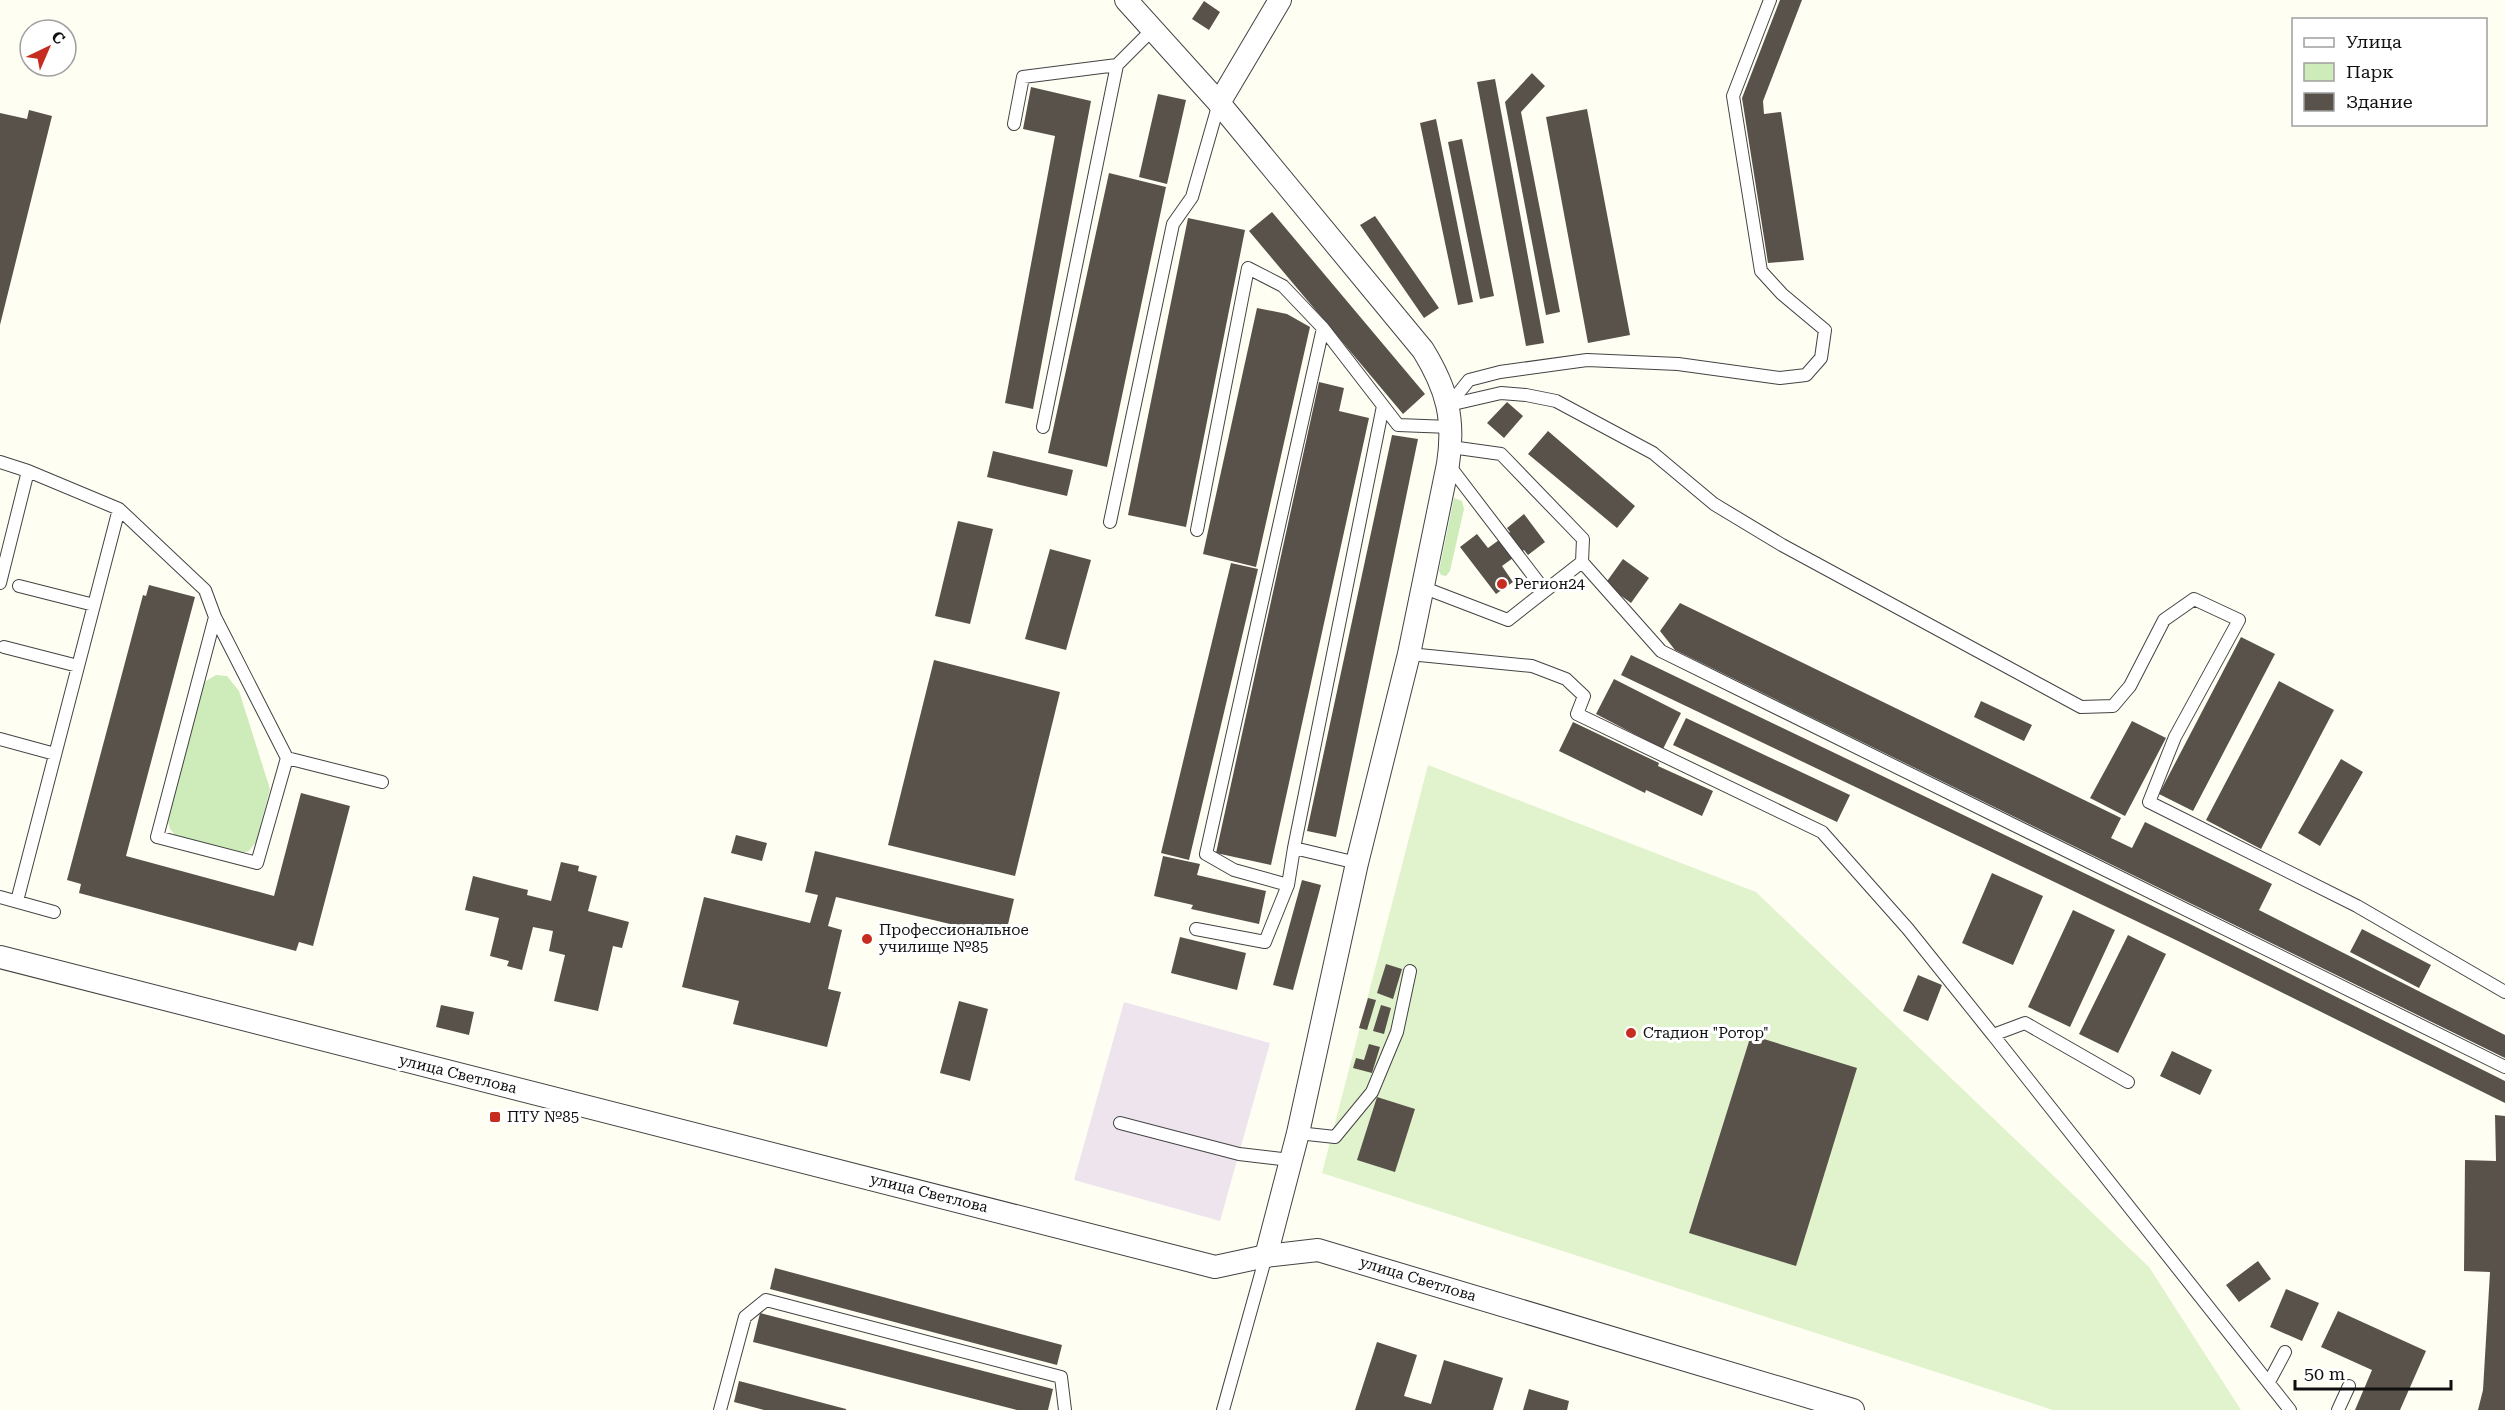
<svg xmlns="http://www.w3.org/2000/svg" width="2505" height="1410" font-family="'Roboto Serif',serif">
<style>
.industrial{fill:#eee4ee}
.green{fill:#ceecba}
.pitch{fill:#e1f3cc}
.building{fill:#59524b}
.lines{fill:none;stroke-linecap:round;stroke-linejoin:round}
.service-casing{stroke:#434343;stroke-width:14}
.minor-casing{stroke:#434343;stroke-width:24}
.service{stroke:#fff;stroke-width:12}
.minor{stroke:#fff;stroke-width:22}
.poi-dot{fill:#c72c20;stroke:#fff;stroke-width:2}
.labels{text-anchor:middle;stroke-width:6;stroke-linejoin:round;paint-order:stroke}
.poi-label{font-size:15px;fill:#101010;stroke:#fff;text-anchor:start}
.street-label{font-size:15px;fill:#101010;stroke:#fff}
</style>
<rect width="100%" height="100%" fill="#fffef3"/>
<path class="industrial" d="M1124,1002L1270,1043L1220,1221L1074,1180Z"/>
<path class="green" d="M1454,498L1462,501L1464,509L1450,571L1446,576L1441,575L1439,571Z
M216,675L227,676L239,691L270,789L256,842L249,851L238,854L176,836L170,829L167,818L202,687L206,681Z"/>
<path class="pitch" d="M1428,765L1756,892L2149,1267L2241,1410H2053L1322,1173Z"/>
<path class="building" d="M1780,0H1802L1763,101L1764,114L1781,112L1804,260L1768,263L1742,98Z
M1204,1L1220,12L1209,30L1192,19Z
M1532,73L1545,86L1521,112L1560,312L1546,315L1505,102Z
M1495,79L1544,343L1526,346L1477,82Z
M1031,87L1091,101L1033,409L1005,403L1055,136L1023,129Z
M1158,94L1186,100L1167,184L1139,177Z
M1587,109L1630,335L1588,343L1546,117Z
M29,110L52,116L0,325V113L27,119Z
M1436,119L1473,302L1458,305L1420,123Z
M1462,139L1494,296L1480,299L1448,142Z
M1109,173L1166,187L1107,467L1048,453Z
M1272,212L1425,394L1403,414L1249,231Z
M1375,216L1439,308L1424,318L1360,225Z
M1188,218L1245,230L1186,527L1128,515Z
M1257,308L1287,314L1310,327L1256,567L1203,554Z
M1319,382L1344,388L1339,411L1369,418L1271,865L1216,853Z
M1507,402L1523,416L1504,438L1487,423Z
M1548,431L1635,506L1617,528L1528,454Z
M1392,435L1418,439L1336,837L1307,831Z
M993,451L1073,470L1067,496L987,477Z
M1524,514L1545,542L1528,555L1524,550L1502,566L1513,582L1496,594L1460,547L1477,534L1488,548L1510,532L1507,528Z
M958,521L993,529L970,624L935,616Z
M1050,549L1091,560L1066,650L1025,639Z
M1623,559L1649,578L1631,603L1605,584Z
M1231,563L1258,569L1189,860L1161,853Z
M149,585L195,597L126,856L274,896L301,793L350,806L313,946L299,942L296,951L79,893L81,884L67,880L143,595L146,596Z
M1680,603L2121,818L2111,838L2132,848L2145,822L2272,884L2259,910L2505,1035V1058L1675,650L1660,631Z
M2241,637L2275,654L2193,811L2159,794Z
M1631,655L2188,923L2505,1081V1103L2178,941L1621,675Z
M934,660L1060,692L1015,876L888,845Z
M1614,679L1681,713L1663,749L1596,714Z
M2279,681L2334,710L2261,849L2206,820Z
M1981,701L2032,725L2024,741L1974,717Z
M1686,718L1850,795L1837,822L1673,745Z
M2132,721L2166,738L2125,816L2090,798Z
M1573,722L1659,763L1658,766L1713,791L1702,816L1646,790L1645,793L1559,751Z
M2341,759L2363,772L2320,846L2298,833Z
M736,835L767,843L762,861L731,853Z
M815,851L1014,899L1005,937L836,897L828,926L842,930L828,989L841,992L827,1047L733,1024L739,1001L682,987L704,897L810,923L818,895L805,892Z
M1163,856L1200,864L1197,875L1266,891L1259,924L1191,909L1193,905L1154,896Z
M561,862L579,866L578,871L597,876L588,911L629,922L622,948L613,946L598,1011L554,1001L565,955L549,951L553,931L533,927L522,970L507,966L509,961L490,956L499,918L465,910L473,876L528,890L527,895L551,901Z
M1992,873L2043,896L2013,965L1962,943Z
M1302,880L1321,885L1293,990L1273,985Z
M2073,910L2115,930L2070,1027L2028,1007Z
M2362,929L2431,965L2419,988L2350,952Z
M2128,935L2166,954L2118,1053L2079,1034Z
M1180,937L1246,953L1237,990L1171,973Z
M1386,964L1402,969L1393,999L1377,993Z
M1918,975L1942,985L1928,1021L1903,1011Z
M1368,998L1376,1000L1367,1030L1359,1028Z
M959,1001L988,1009L970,1081L940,1073Z
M441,1005L474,1012L469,1035L436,1027Z
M1381,1005L1391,1008L1384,1034L1373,1031Z
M1751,1035L1857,1068L1796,1266L1689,1233Z
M1369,1044L1380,1047L1372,1073L1353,1068L1356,1058L1364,1060Z
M2172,1051L2212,1070L2200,1095L2160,1076Z
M1377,1097L1415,1109L1395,1172L1357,1160Z
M2495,1115L2505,1116V1410H2478L2483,1390L2490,1272L2464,1271L2465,1160L2496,1161Z
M2258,1261L2271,1279L2239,1302L2226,1285Z
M775,1268L1062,1345L1057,1365L770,1289Z
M2286,1289L2319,1303L2302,1341L2270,1327Z
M2338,1311L2426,1351L2400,1410H2355L2372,1370L2321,1347Z
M760,1313L1053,1389L1048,1410H1017L753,1342Z
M1377,1342L1417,1355L1404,1396L1431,1404L1444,1360L1503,1378L1493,1410H1355Z
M739,1381L846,1409V1410H764L734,1402Z
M1529,1389L1569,1401L1567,1410H1523Z"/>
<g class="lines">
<g class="service-casing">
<path id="service" d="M1014,124L1023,77L1117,65
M1449,405L1501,393L1526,395L1556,401L1653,453L1714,504L1782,545L2081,707L2113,706L2130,686L2164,620L2194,599L2239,620L2175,737L2149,802L2357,906L2505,992
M1449,405L1469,380L1500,372L1587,360L1678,364L1780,378L1806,375L1821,358L1825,330L1782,294L1761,271L1733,96L1770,0
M1043,427L1117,65L1153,29
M1451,447L1501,454L1583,539L1582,562L1661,651L2505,1067
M0,462L28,471L0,583
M1448,464L1545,591
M28,471L119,509L205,590L215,617L287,758L382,782
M1110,522L1173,224L1192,197L1219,103
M1197,530L1248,268L1283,286L1323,328
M19,586L94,605
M1422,587L1508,620L1582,562
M215,617L157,837L257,863L287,758
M4,647L78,666
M1409,654L1532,666L1566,679L1584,696L1577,714L1822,832L1908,929L1993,1035L2025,1023L2128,1082
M0,739L55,754
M1294,848L1383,406
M1288,885L1234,870L1206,854L1323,328L1398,425L1450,427
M0,897L54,912
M17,901L119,509
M1196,929L1265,942L1288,885L1294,848L1357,863
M1993,1035L2290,1410
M1120,1123L1239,1154L1290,1160
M1298,1133L1335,1137L1372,1092L1397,1032L1410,971
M2269,1382L2285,1352
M720,1410L745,1317L766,1300L1061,1377L1065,1410
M1223,1410L1266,1256
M2338,1410L2349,1386"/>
</g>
<g class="minor-casing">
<path id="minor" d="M1126,0L1219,103L1423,350C1447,389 1455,419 1448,464L1409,654L1357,863L1298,1133L1266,1256
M1219,103L1280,0
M0,957L1215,1267L1266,1256L1318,1250L1853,1410"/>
</g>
<use href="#service" class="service"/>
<use href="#minor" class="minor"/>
</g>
<g class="poi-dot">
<circle cx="1502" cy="584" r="6"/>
<circle cx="867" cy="939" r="6"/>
<circle cx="1631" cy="1033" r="6"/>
<rect x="489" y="1111" width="12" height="12" rx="3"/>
</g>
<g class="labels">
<g class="poi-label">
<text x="1514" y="589">Регион24</text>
<text x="879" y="935">Профессиональное<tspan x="879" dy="17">училище №85</tspan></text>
<text x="1643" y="1038">Стадион "Ротор"</text>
<text x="507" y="1122">ПТУ №85</text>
</g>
<g class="street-label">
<text transform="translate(458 1074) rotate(14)" y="5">улица Светлова</text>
<text transform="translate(929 1193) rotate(14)" y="5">улица Светлова</text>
<text transform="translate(1418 1279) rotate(17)" y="5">улица Светлова</text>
</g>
</g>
<rect x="2292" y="18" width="195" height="108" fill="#ffffff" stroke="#9f9f9f" stroke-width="1.5"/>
<rect x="2304" y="38" width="30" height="9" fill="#ffffff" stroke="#9f9f9f" stroke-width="1.5"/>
<text x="2346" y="48" font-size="18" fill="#101010">Улица</text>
<rect x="2304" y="63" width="30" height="18" fill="#ceecba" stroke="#9f9f9f" stroke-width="1.5"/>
<text x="2346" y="78" font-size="18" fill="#101010">Парк</text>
<rect x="2304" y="93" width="30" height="18" fill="#59524b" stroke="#9f9f9f" stroke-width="1.5"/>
<text x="2346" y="108" font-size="18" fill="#101010">Здание</text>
<g transform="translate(48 48) rotate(44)"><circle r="28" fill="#ffffff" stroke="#9f9f9f" stroke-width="1.5"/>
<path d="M0-4.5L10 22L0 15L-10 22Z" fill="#c72c20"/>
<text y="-9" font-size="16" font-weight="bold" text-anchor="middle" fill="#101010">С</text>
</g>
<path d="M2295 1380v9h156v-9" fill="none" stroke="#101010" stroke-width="3"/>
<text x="2304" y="1380" font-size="18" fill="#101010" stroke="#ffffff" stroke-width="4.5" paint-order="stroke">50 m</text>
</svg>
